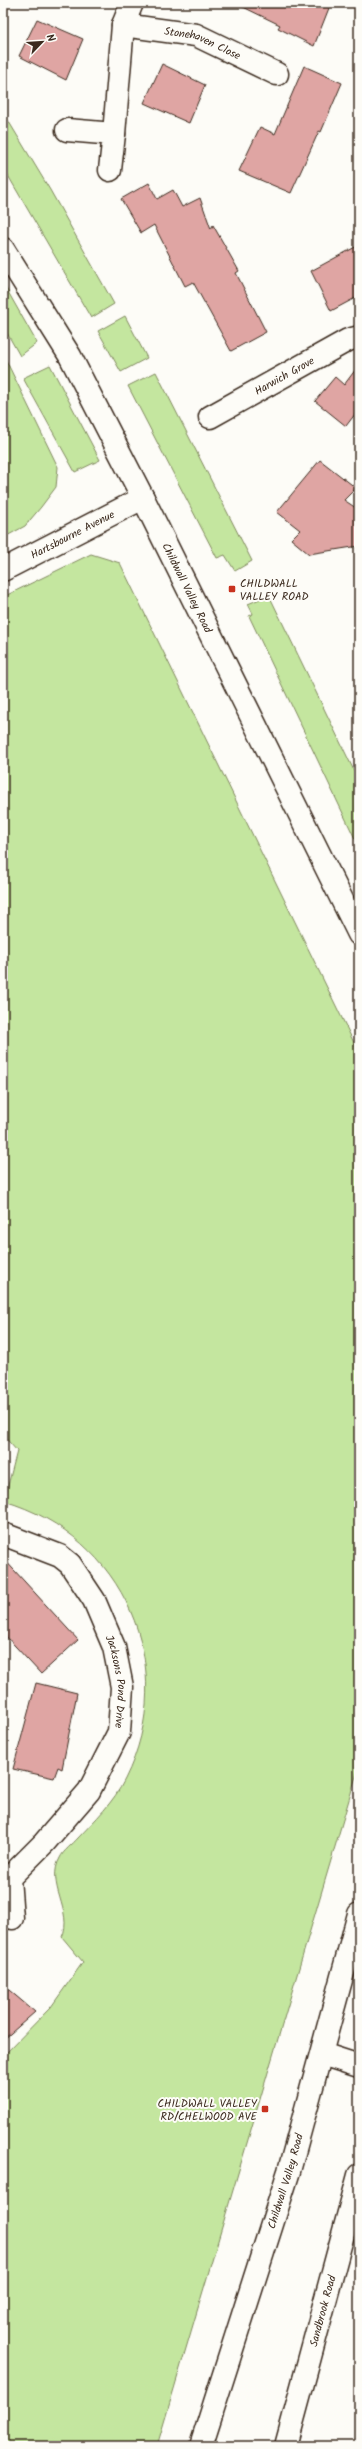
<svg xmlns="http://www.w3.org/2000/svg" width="362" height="2449" font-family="Kalam,sans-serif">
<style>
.green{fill:#c4e69f;stroke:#80885e}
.building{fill:#dfa5a3;stroke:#3b2a1e}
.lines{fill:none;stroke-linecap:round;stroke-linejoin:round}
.street-casing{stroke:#3b2a1e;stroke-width:25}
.secondary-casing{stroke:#3b2a1e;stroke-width:25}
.street{stroke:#fdfcf7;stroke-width:22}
.secondary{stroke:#fdfcf7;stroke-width:22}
.poi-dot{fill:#c8321e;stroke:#fdfcf7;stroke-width:1.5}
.labels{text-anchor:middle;stroke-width:4;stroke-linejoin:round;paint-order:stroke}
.street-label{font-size:11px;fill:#3b2a1e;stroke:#fdfcf7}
.poi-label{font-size:11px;fill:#3b2a1e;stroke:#fdfcf7;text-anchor:start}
</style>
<rect width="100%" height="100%" fill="#fdfcf7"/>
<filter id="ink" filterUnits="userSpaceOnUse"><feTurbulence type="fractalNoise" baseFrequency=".025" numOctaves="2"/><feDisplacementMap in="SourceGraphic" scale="8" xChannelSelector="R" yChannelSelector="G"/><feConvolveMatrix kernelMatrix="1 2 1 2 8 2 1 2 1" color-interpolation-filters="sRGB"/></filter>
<g filter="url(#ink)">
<path class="green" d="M3,112L50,190L114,304L91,318L3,167Z
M3,283L37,343L20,356L3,326Z
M125,316L147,358L121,372L98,331Z
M3,354L58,467L56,487L41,507L25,526L3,538Z
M50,365L100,460L75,472L23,378Z
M156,372L252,561L235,571L225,555L217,558L128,386Z
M91,554L120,563L359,1053V1766L157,2446H3V2056L51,2007L83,1962L62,1937C74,1912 45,1884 60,1858C63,1851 73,1844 78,1838C95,1820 114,1802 125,1779C181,1667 124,1536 4,1501L17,1451L3,1435V597Z
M269,595L359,781V847L249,616L253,614L248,604Z"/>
<path class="building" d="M235,3H331L314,46L278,28L280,25Z
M37,19L83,39L66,80L19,56Z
M162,64L205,85L189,123L144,103Z
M304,66L342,83L321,132L319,131L291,193L239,171L260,127L275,134Z
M149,183L157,199L173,190L182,207L200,198L211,229L213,225L239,271L236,273L266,332L231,351L193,282L185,286L154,225L141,233L121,199Z
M359,245V296L331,311L311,271Z
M359,365V409L346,426L315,401L335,377L344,385Z
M320,460L356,488L344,500L359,510V546L309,554L291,539L300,530L277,512Z
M3,1558L78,1640L41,1674L3,1633Z
M36,1683L77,1693L62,1769L58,1767L54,1778L13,1769Z
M3,1985L35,2012L3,2040Z"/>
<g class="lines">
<g class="street-casing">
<g id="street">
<path id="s1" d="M123,25L196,35L277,74"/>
<path d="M67,130L114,134L110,170"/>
<path d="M114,134L123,25L132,3"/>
<path id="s2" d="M210,417L348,340L359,337"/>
<path id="s3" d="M3,570L143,498"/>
<path id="s4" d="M3,1534L60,1556L70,1564L94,1600L114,1647L122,1687L119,1732L89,1791L44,1843L9,1878L12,1918"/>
<path d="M322,2054L359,2066"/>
<path id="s5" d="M286,2446L359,2175"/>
</g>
</g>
<g class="secondary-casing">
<g id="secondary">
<path id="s6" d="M3,249L70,356L143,498L359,934"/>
<path id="s7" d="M201,2446L289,2171L359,1914"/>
</g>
</g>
<use href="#street" class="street"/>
<use href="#secondary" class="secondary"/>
</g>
</g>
<g class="poi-dot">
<rect x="228" y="585" width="8" height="8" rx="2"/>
<rect x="261" y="2105" width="8" height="8" rx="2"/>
</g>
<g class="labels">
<g class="street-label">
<text dy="4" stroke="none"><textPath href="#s1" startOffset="82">Stonehaven Close</textPath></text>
<text dy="4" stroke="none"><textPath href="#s2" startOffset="85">Harwich Grove</textPath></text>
<text dy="4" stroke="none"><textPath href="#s3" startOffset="78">Hartsbourne Avenue</textPath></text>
<text dy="4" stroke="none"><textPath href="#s6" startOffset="386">Childwall Valley Road</textPath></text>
<text dy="4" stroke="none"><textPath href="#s4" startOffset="203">Jacksons Pond Drive</textPath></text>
<text dy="4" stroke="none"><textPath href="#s7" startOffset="278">Childwall Valley Road</textPath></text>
<text dy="4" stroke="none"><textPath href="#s5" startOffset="140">Sandbrook Road</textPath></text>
</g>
<g class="poi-label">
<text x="240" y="587">CHILDWALL<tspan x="240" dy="13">VALLEY ROAD</tspan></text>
<text x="257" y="2107" text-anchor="end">CHILDWALL VALLEY<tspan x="257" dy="13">RD/CHELWOOD AVE</tspan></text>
</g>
</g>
<rect width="362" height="2449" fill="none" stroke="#fdfcf7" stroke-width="16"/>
<rect x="8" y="8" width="346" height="2433" fill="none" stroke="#3b2a1e" stroke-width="1.5" filter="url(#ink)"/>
<g transform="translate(42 42) rotate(65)" stroke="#fdfcf7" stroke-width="3" paint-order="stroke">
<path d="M0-3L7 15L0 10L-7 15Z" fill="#3b2a1e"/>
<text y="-6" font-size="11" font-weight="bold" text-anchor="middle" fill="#3b2a1e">N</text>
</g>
</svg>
